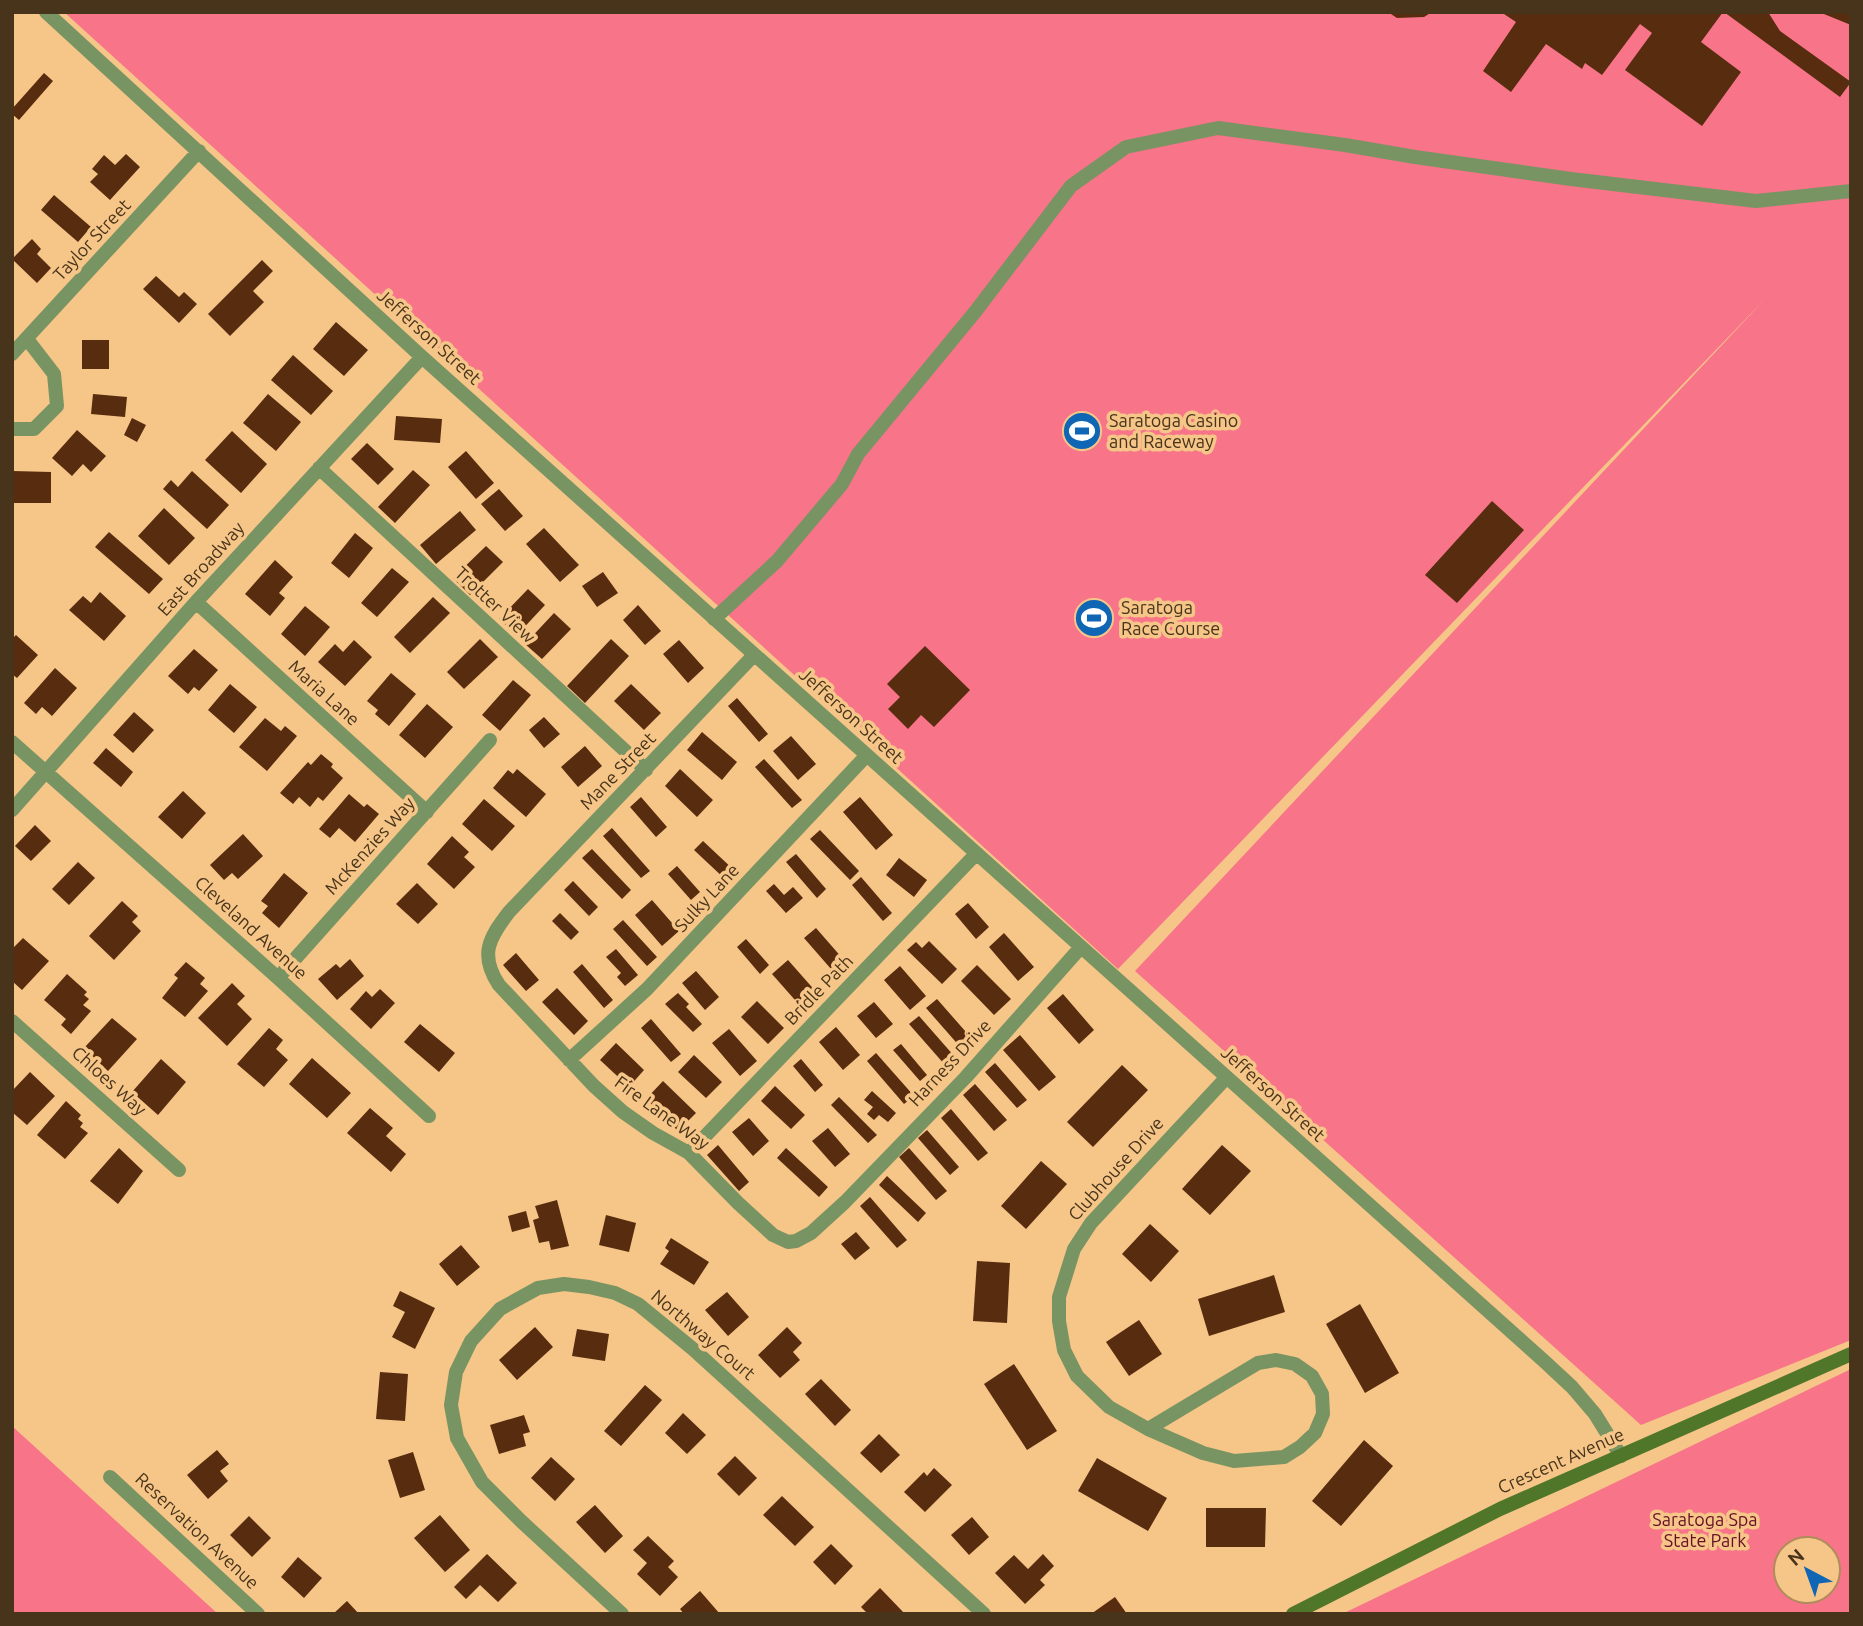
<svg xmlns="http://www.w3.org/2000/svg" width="1863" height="1626" font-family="Ubuntu,sans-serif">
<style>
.green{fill:#f77489;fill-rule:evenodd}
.building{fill:#582c0e}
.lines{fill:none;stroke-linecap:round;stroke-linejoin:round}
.street{stroke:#799463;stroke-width:14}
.secondary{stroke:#507629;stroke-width:14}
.labels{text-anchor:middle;stroke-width:7;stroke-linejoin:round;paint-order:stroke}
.street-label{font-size:18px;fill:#48341b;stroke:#f6c588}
.poi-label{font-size:18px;fill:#48341b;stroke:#f6c588;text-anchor:start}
.park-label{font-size:18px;fill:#660f27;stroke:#f6c588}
</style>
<rect width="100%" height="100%" fill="#f6c588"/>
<path class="green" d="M64,12H1851V1340L1641,1425L1135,971L1767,297L1118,969Z
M1851,1369V1614H1342ZM1828,1549V1591H1786V1549Z
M12,1426L218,1614H12Z"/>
<path class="building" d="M1388,12H1432L1424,17L1397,18Z
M1501,12H1723L1701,42L1741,72L1702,126L1625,70L1652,33L1640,24L1602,75L1585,63L1582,69L1546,44L1511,92L1483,71L1516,22Z
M1724,12H1768L1780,31L1851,82L1840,97Z
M1819,12H1851V25Z
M44,73L53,81L19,120L12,114V109Z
M126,154L140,167L110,200L90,182L98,174L92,169L104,155L115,165Z
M54,195L91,227L78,242L41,210Z
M32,239L41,249L37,254L51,268L37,283L12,259Z
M262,260L273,271L253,291L264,302L230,336L208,314Z
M156,276L179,297L184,292L197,304L179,323L143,289Z
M336,322L368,350L344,376L313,349Z
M82,340H109V369H82Z
M293,355L333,391L311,415L271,380Z
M93,394L127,397L125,417L91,414Z
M268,394L301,422L276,451L243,423Z
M396,416L442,419L440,443L394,440Z
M132,418L146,425L137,442L124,435Z
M77,430L106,456L91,472L83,464L72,476L52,458Z
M232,431L267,464L241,493L205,460Z
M367,443L394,469L378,485L351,459Z
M466,451L494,483L476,499L448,467Z
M413,470L430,485L395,523L378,507Z
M13,471L51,472V503H12Z
M192,471L229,505L207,529L163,489L171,480L178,487Z
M499,489L523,516L505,531L481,504Z
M1492,501L1524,530L1457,603L1425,575Z
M164,508L195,538L169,565L138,536Z
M460,511L476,530L436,564L420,545Z
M544,528L579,565L560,582L526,544Z
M109,532L163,579L149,594L95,547Z
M355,533L373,548L349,578L331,563Z
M486,546L503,562L470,595L453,578Z
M275,560L293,577L279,593L285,598L270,616L245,594Z
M392,568L409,582L377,617L361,603Z
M603,572L618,593L597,607L582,586Z
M528,589L545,605L517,635L499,619Z
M100,592L126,616L104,641L69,610L83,596L91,603Z
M433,597L450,613L410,653L394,637Z
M638,605L661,631L645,645L623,620Z
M305,606L330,627L305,656L281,634Z
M554,613L571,629L542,659L525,644Z
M16,635L38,655L17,678L12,674V639Z
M480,639L498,657L464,689L447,672Z
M611,639L629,656L585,703L567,686Z
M354,640L372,657L345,686L318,662L335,644L343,652Z
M679,640L704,668L688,683L663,654Z
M925,646L970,690L934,727L921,715L908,729L888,709L900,697L887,684Z
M194,649L218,670L199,691L194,687L188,694L168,676Z
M55,668L77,688L52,716L42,707L36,714L24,703Z
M391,673L416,694L389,726L375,714L378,710L367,701Z
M513,680L531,695L500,731L482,715Z
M230,684L257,707L234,733L208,710Z
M631,684L661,713L644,730L614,701Z
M737,698L768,734L759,742L728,706Z
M427,704L453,727L425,758L399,735Z
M134,712L154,730L133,753L113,735Z
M544,717L560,734L544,748L529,730Z
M265,718L281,731L285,726L297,736L267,771L239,747Z
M702,732L737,762L722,780L687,750Z
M791,736L816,764L798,780L773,751Z
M585,746L602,766L578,787L561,767Z
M106,748L133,772L121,787L93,763Z
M321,754L333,764L331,767L343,778L323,801L318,797L310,807L299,797L293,804L280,793L308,762L311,765Z
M764,759L802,800L792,808L755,767Z
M517,769L546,794L526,817L493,788L508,770L513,774Z
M680,769L713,800L697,817L665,786Z
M183,791L206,813L182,839L158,817Z
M349,794L364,807L367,804L379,814L355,842L339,828L330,838L319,829Z
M641,797L667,827L656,837L630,807Z
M860,797L893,835L876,850L843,812Z
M484,799L515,826L492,851L462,824Z
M35,825L51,841L31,861L15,846Z
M612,828L650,871L641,878L603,836Z
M820,830L859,871L850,880L810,839Z
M243,834L263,856L238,879L232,873L224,880L210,865Z
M452,836L469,852L464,857L475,867L454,889L427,864Z
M703,841L735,871L726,880L694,850Z
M592,849L631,890L622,899L582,858Z
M796,854L826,889L817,898L786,862Z
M899,858L927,880L914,897L886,875Z
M78,862L95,878L69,905L52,889Z
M677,866L700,892L691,900L668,874Z
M284,873L308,893L279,928L262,913L268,906L261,901Z
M861,877L892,913L883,921L852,885Z
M573,881L598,907L589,916L564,890Z
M417,883L438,904L418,924L396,904Z
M774,884L784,895L793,887L803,898L786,913L766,891Z
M652,900L679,931L662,946L635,915Z
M122,901L138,916L132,922L141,931L114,960L89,936Z
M968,903L989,927L976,939L955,914Z
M560,913L579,932L571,940L552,921Z
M623,920L657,957L647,966L613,929Z
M816,928L850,967L838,977L804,938Z
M1004,933L1034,967L1018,981L989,947Z
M23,938L49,961L22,990L12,981V949Z
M746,939L769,965L760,974L737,947Z
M929,941L957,969L942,984L907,950L916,942L922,948Z
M616,949L638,975L625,986L617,977L621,973L606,957Z
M516,953L539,980L526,991L503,965Z
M350,959L364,976L337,1000L318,979L336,964L340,968Z
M788,960L818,994L802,1008L772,974Z
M186,962L205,978L200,984L208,991L185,1017L162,998L178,978L174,975Z
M582,964L613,1000L604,1008L573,972Z
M977,965L1011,999L994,1015L961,981Z
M900,966L926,996L910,1010L884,980Z
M696,971L719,997L705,1010L682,983Z
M67,974L87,992L84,995L89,999L83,1005L91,1011L71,1034L61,1025L66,1019L44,1000Z
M232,983L245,996L237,1004L252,1019L227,1046L198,1018Z
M557,988L588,1021L574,1035L542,1002Z
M380,989L395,1003L371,1029L350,1009L366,991L372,997Z
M678,993L689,1004L686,1007L702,1024L693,1032L665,1004Z
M1063,994L1094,1030L1079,1044L1047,1008Z
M937,999L973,1040L962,1049L926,1008Z
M757,1001L784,1028L768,1044L741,1017Z
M874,1002L893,1024L876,1038L857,1016Z
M919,1016L955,1057L945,1065L909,1024Z
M112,1018L137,1039L108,1071L84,1048Z
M651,1019L681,1054L671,1062L641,1028Z
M420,1024L455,1053L439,1072L404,1042Z
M836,1027L860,1055L843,1070L819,1042Z
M269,1028L283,1040L276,1049L288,1060L264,1087L237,1064Z
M729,1029L757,1061L740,1076L712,1043Z
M1020,1035L1056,1077L1039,1091L1003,1050Z
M616,1043L644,1070L629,1087L600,1060Z
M901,1044L927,1075L920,1081L893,1050Z
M876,1053L914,1096L904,1104L867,1061Z
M694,1055L722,1082L706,1098L678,1072Z
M312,1058L351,1093L327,1118L289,1084Z
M161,1059L186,1082L158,1115L132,1092Z
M801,1059L823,1085L815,1092L793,1066Z
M995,1063L1027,1100L1017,1108L985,1072Z
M1122,1065L1148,1090L1093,1147L1067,1122Z
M30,1072L55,1096L27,1125L12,1112V1091Z
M663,1081L696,1113L678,1131L646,1099Z
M975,1084L1007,1120L994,1131L963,1095Z
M775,1086L805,1115L791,1129L761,1101Z
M872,1091L896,1113L888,1122L879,1115L874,1120L867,1114L873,1107L864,1100Z
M839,1097L877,1135L868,1143L831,1105Z
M66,1101L81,1115L78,1119L83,1123L80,1127L88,1133L65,1159L37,1135Z
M370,1108L393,1128L386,1136L406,1154L391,1172L347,1133Z
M951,1109L988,1153L978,1161L941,1118Z
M749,1118L769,1141L753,1156L732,1132Z
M828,1128L850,1154L835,1167L812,1141Z
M927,1130L959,1167L950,1175L918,1138Z
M718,1145L749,1182L739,1191L707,1155Z
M1222,1145L1251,1171L1210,1215L1182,1189Z
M119,1148L143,1171L118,1204L90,1181Z
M786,1148L828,1187L819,1197L777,1158Z
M909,1148L947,1191L936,1200L899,1157Z
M1041,1161L1067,1184L1026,1229L1001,1206Z
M887,1176L926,1213L918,1222L879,1185Z
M870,1197L907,1240L897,1248L860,1206Z
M557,1200L569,1246L551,1250L549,1241L539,1243L533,1220L539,1218L535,1206Z
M526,1211L530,1227L512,1232L508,1216Z
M606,1215L636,1223L629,1252L599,1245Z
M1150,1224L1179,1251L1151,1282L1122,1254Z
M856,1232L870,1248L855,1260L841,1244Z
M671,1238L709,1262L694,1285L660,1264L669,1251L665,1248Z
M461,1245L480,1267L457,1286L439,1264Z
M977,1261L1010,1263L1007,1323L973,1321Z
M1274,1275L1285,1312L1209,1336L1198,1299Z
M400,1291L435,1308L415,1349L392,1337L405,1312L393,1306Z
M727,1292L749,1317L728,1336L705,1310Z
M1360,1304L1399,1373L1365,1393L1326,1324Z
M1139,1320L1162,1354L1129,1376L1106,1342Z
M535,1327L553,1347L517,1380L499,1360Z
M787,1327L802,1343L793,1352L800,1360L780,1378L758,1355Z
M577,1329L609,1334L605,1361L572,1356Z
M1014,1364L1057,1431L1027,1450L984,1384Z
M380,1372L408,1374L405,1421L376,1419Z
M821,1379L851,1410L835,1426L805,1394Z
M645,1385L662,1400L621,1446L604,1431Z
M683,1413L706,1435L687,1454L665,1433Z
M524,1415L530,1432L523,1434L526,1446L499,1454L490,1425Z
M879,1434L900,1455L881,1473L860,1453Z
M1364,1440L1393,1466L1341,1526L1312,1501Z
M217,1450L229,1464L220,1471L228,1481L208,1499L187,1475Z
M413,1452L425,1490L400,1498L388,1460Z
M735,1456L757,1478L739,1496L717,1474Z
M551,1457L575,1479L555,1501L531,1478Z
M1097,1458L1167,1498L1148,1531L1078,1491Z
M934,1468L952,1485L925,1512L904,1492L924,1472L927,1476Z
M782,1496L814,1527L795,1546L763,1515Z
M595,1505L623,1536L605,1553L576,1522Z
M1206,1508H1266L1265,1547H1206Z
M440,1515L470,1550L445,1572L414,1538Z
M249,1516L271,1538L252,1557L230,1535Z
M972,1517L989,1537L969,1555L951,1535Z
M648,1536L674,1561L668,1567L678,1577L660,1596L637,1574L647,1563L633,1550Z
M831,1544L853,1566L835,1585L813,1562Z
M487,1554L517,1583L498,1602L480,1585L466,1599L454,1587Z
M1043,1554L1054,1566L1040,1580L1045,1585L1025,1604L995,1573L1014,1555L1028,1569Z
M298,1557L322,1578L304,1598L281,1577Z
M880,1588L905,1614H868L861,1607Z
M700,1591L720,1614H684L680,1609Z
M1115,1597L1127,1614H1091Z
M347,1601L359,1614H333Z"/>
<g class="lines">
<path class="street" d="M46,12L422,357L1544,1361L1572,1387L1595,1414L1621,1456
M12,354L199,151
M12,429H34L57,406L54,374L27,339
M319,468L646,770
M196,602L427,812
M714,619L777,561L842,484L858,454L975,312L1071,186L1126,147L1218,128L1345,145L1415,157L1571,179L1756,201L1851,191
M754,655L509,912C489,938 479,955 499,985L594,1086L623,1112L653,1133L689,1153L738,1203L773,1235L788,1242L796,1241L811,1233L845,1202L966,1077L1081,947
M12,742L278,978L429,1116
M12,810L196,602L422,357
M278,978L490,740
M12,1021L179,1170
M569,1060L647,989L867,755
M689,1153L976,854
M1148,1429L1258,1363L1276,1360L1295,1364L1312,1376L1322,1394L1323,1414L1315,1433L1300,1447L1284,1457L1234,1461L1203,1453L1148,1429L1109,1407L1077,1376L1064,1350L1059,1321V1297L1074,1249L1091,1223L1226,1078
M110,1477L258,1614
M622,1614L521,1521L482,1482L457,1438L451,1405L456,1372L471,1341L500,1309L538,1288L564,1284L589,1287L615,1293L638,1304L693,1349L984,1614"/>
<path class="secondary" d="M1293,1614L1500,1509L1851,1354"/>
</g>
<defs>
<g id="stadium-disc" transform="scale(2.0125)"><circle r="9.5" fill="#0e66b4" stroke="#f6c588"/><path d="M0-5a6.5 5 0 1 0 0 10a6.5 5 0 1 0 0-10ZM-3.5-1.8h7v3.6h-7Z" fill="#fff"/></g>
</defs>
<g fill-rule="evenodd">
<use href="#stadium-disc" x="1082" y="431"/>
<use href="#stadium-disc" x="1094" y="618"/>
</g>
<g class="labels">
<g class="street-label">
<text transform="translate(92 240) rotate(-47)" y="6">Taylor Street</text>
<text transform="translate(429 337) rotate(42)" y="6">Jefferson Street</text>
<text transform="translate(201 569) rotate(-48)" y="6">East Broadway</text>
<text transform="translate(495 605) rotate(43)" y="6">Trotter View</text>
<text transform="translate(324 693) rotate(42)" y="6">Maria Lane</text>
<text transform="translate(851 716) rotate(42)" y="6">Jefferson Street</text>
<text transform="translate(618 771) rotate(-46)" y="6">Mane Street</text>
<text transform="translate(370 846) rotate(-48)" y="6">McKenzies Way</text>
<text transform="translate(707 898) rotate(-47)" y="6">Sulky Lane</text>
<text transform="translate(251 928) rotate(42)" y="6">Cleveland Avenue</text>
<text transform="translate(819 990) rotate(-46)" y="6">Bridle Path</text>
<text transform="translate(950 1063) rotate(-47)" y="6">Harness Drive</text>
<text transform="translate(109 1081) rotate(42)" y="6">Chloes Way</text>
<text transform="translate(1273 1094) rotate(42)" y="6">Jefferson Street</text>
<text transform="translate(662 1113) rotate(36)" y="6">Fire Lane Way</text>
<text transform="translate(1116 1169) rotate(-48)" y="6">Clubhouse Drive</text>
<text transform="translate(703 1335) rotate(40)" y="6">Northway Court</text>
<text transform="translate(1561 1461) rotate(-24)" y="6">Crescent Avenue</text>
<text transform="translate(197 1531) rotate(43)" y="6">Reservation Avenue</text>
</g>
<g class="poi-label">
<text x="1109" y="427">Saratoga Casino<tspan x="1109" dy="21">and Raceway</tspan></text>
<text x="1121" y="614">Saratoga<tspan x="1121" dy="21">Race Course</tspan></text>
</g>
<g class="park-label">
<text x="1705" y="1526">Saratoga Spa<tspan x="1705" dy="21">State Park</tspan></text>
</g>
</g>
<rect width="1863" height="1626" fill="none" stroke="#48341b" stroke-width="28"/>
<g transform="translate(1807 1570) rotate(319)"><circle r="33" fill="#f6c588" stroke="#b08b5c" stroke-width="2"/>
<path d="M0-5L12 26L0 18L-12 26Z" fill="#0e66b4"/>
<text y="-10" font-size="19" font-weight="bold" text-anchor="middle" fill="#48341b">N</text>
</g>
</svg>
